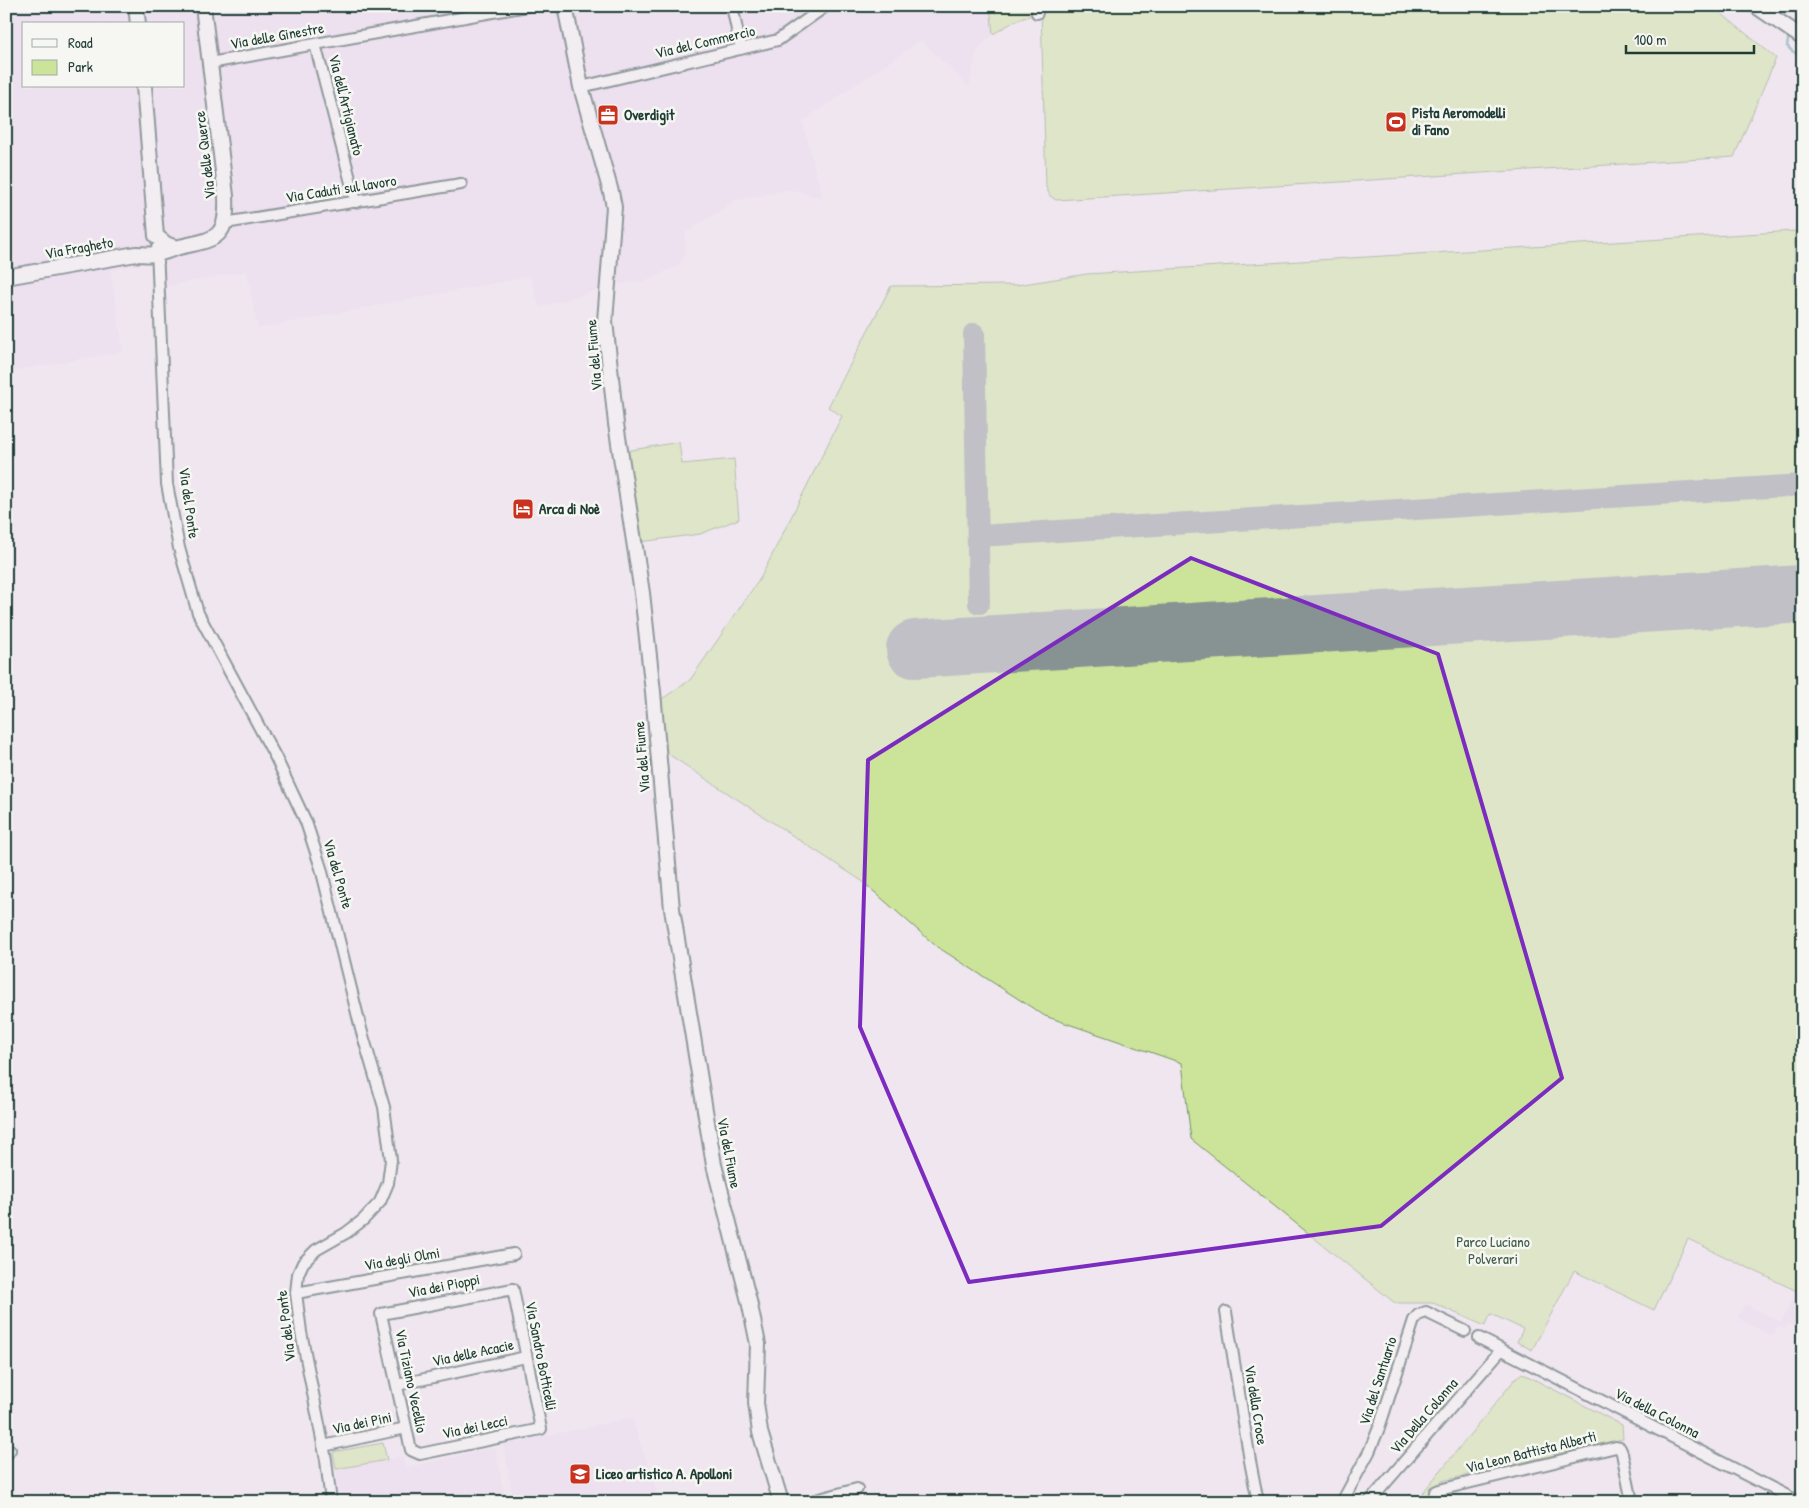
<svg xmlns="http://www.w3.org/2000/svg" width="1809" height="1508" font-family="'Patrick Hand',sans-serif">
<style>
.built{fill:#eadaee;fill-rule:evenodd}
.green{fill:#cbe499;stroke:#759066}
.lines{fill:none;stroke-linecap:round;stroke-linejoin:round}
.stream{stroke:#5f9b9d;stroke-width:2.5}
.taxiway{stroke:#879292;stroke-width:22}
.runway{stroke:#879292;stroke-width:58}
.street-casing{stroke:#1f3d34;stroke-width:14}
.secondary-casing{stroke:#1f3d34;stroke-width:18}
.street{stroke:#f6f6f2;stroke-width:10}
.secondary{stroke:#f6f6f2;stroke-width:14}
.marked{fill:none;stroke:#7b2cbf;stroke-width:4;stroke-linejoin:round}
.labels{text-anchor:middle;stroke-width:5;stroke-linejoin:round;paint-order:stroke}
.street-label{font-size:15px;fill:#1f3d34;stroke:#f6f6f2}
.poi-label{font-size:15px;font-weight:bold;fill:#1f3d34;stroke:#f6f6f2;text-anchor:start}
.park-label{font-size:15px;fill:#415e48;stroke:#f6f6f2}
</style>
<rect width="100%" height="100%" fill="#efe6f0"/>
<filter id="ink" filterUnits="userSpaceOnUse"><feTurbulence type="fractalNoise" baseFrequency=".02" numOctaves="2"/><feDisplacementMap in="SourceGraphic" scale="10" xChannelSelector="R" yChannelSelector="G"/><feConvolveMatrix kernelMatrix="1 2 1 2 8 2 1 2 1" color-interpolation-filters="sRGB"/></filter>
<g filter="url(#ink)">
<path class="built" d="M6,6H990L993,34L976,51L969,86L921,40L802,121L822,198L790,189L735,200L685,233V255L679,265L644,281L616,284L540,307L530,275L515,279L258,328L247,271L153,288L152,262L110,270L123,351L6,372ZM24,24H184V86H24Z
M1796,1292L1803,1295V1331L1787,1323L1785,1328L1778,1325L1773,1336L1738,1318L1745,1304L1781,1322Z
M632,1418L660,1502H514L504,1445Z
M495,1448L505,1502H340L336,1469L402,1457L405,1468Z"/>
<path class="green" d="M990,6H1712L1776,58L1734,157L1056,200L1050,196L1046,187L1041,12L1015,21L993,34Z
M1795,231L1794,284H1803V1294L1688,1239L1654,1310L1574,1271L1532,1350L1517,1342L1523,1329L1491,1314L1485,1326L1433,1303H1395L1191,1139L1182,1063L1045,1016L936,946L862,881L665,752L656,703L690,680L761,577L842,416L828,407L891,286L1017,285L1087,274Z
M679,442L682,464L734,459L739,519L700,534L640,542L626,451Z
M1522,1373L1622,1425L1623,1439L1442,1481L1433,1488L1428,1502H1415L1516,1378Z
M383,1443L387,1460L336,1469L333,1452Z"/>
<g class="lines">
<path class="stream" d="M1795,26L1803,6
M1789,35L1787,46L1792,51L1803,57"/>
<path class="taxiway" d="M974,334L979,603
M979,536L1803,485"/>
<path class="runway" d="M915,649L1803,594"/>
<g class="street-casing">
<path id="street" d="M732,6L741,49
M1037,13L1038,6
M315,44L356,202
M210,63L527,6
M581,87L778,40L826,6
M225,223L461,184
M157,248L167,484L179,548L198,613L276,758L306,822L321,868L361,1029L384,1107L391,1160L388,1183L380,1202L363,1220L346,1233L316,1250L303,1263L298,1274L296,1293L301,1332L326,1460L331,1502
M513,1289L541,1429L420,1454L411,1450L381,1314Z
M296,1293L514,1254
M1226,1312L1250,1461L1258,1502
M1479,1338L1799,1502
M397,1385L526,1357
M323,1446L406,1428
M6,1455L10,1450
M808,1502L857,1489
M1342,1502L1369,1452L1379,1428L1414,1320L1418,1315L1426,1312L1465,1331
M1369,1502L1501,1350
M1434,1502L1435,1492L1439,1490L1616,1447L1620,1448L1622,1453L1632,1502"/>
</g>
<g class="secondary-casing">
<path id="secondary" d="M136,6L138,24
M565,6L581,87L611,192L614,207L605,321L616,424L642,593L653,692L672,909L714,1165L749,1301L758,1344L756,1403L760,1432L781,1502
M1756,6L1803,38
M144,86L156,236L166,244L176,248
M6,277L136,254C143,254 150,255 156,254C164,253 171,249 179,247C216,239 228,239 226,196L203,6"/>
</g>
<use href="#street" class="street"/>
<use href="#secondary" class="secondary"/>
</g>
</g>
<path d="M0 0H1809V1508H0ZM1191,558L1438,654L1562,1078L1381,1226L969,1282L860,1027L868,760Z" fill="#efe6f0" fill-opacity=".55" fill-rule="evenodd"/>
<path class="marked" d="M1191,558L1438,654L1562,1078L1381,1226L969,1282L860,1027L868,760Z"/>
<defs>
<g id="office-square" transform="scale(1.125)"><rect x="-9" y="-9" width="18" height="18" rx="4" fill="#c8321e" stroke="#f6f6f2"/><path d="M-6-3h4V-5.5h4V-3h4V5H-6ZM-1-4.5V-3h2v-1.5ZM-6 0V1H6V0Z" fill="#fff"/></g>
<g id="stadium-square" transform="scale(1.125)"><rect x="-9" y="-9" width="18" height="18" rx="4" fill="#c8321e" stroke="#f6f6f2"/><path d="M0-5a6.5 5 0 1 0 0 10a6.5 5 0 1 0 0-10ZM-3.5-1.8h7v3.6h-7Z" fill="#fff"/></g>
<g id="hotel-square" transform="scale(1.125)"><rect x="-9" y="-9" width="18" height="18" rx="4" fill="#c8321e" stroke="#f6f6f2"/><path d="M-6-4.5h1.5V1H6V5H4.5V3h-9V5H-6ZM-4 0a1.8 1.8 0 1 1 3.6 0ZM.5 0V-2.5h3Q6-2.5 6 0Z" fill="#fff"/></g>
<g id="school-square" transform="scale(1.125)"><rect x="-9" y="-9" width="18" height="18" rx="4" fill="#c8321e" stroke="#f6f6f2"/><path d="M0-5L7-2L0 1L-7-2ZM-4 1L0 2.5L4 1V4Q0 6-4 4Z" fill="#fff"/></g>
</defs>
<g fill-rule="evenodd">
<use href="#office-square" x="608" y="115"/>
<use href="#stadium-square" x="1396" y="122"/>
<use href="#hotel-square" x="523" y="509"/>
<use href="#school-square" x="580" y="1474"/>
</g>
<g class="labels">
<g class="street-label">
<text transform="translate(277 36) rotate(-10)" y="5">Via delle Ginestre</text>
<text transform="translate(705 42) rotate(-13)" y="5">Via del Commercio</text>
<text transform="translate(346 105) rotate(76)" y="5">Via dell'Artigianato</text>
<text transform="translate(205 155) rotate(-97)" y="5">Via delle Querce</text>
<text transform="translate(341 189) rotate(-9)" y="5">Via Caduti sul lavoro</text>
<text transform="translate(79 248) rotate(-10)" y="5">Via Fragheto</text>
<text transform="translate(594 355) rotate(-95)" y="5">Via del Fiume</text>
<text transform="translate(189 503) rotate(82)" y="5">Via del Ponte</text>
<text transform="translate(642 757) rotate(-95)" y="5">Via del Fiume</text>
<text transform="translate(338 874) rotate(74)" y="5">Via del Ponte</text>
<text transform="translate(729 1153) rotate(79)" y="5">Via del Fiume</text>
<text transform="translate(402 1259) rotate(-10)" y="5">Via degli Olmi</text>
<text transform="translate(444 1286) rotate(-11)" y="5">Via dei Pioppi</text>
<text transform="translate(286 1326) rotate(-97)" y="5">Via del Ponte</text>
<text transform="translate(473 1353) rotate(-12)" y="5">Via delle Acacie</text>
<text transform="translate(541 1356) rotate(79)" y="5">Via Sandro Botticelli</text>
<text transform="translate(411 1381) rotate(78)" y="5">Via Tiziano Vecellio</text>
<text transform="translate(1378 1381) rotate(-72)" y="5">Via del Santuario</text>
<text transform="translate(1256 1405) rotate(81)" y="5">Via della Croce</text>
<text transform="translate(1657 1413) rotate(27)" y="5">Via della Colonna</text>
<text transform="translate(1424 1416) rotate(-49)" y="5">Via Della Colonna</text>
<text transform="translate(362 1423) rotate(-12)" y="5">Via dei Pini</text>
<text transform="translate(475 1427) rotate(-12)" y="5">Via dei Lecci</text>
<text transform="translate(1531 1452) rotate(-14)" y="5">Via Leon Battista Alberti</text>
</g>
<g class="poi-label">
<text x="1412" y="118">Pista Aeromodelli<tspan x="1412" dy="17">di Fano</tspan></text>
<text x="624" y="120">Overdigit</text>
<text x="539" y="514">Arca di Noè</text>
<text x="596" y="1479">Liceo artistico A. Apolloni</text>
</g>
<g class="park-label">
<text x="1493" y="1247">Parco Luciano<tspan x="1493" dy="17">Polverari</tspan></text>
</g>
</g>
<rect width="1809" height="1508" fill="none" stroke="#f6f6f2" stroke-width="25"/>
<rect x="12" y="12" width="1784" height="1483" fill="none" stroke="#1f3d34" stroke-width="2" filter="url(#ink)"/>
<rect x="22" y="22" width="162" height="65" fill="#f6f6f2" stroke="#a0aca6"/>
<rect x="32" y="39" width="25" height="8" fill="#f6f6f2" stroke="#a0aca6"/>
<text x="68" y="48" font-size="15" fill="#1f3d34">Road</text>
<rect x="32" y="60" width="25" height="15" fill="#cbe499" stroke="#a0aca6"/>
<text x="68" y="72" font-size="15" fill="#1f3d34">Park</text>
<path d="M1626 45v8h128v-8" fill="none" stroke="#1f3d34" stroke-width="2.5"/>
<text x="1634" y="45" font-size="15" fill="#1f3d34" stroke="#f6f6f2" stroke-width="4" paint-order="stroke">100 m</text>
</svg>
